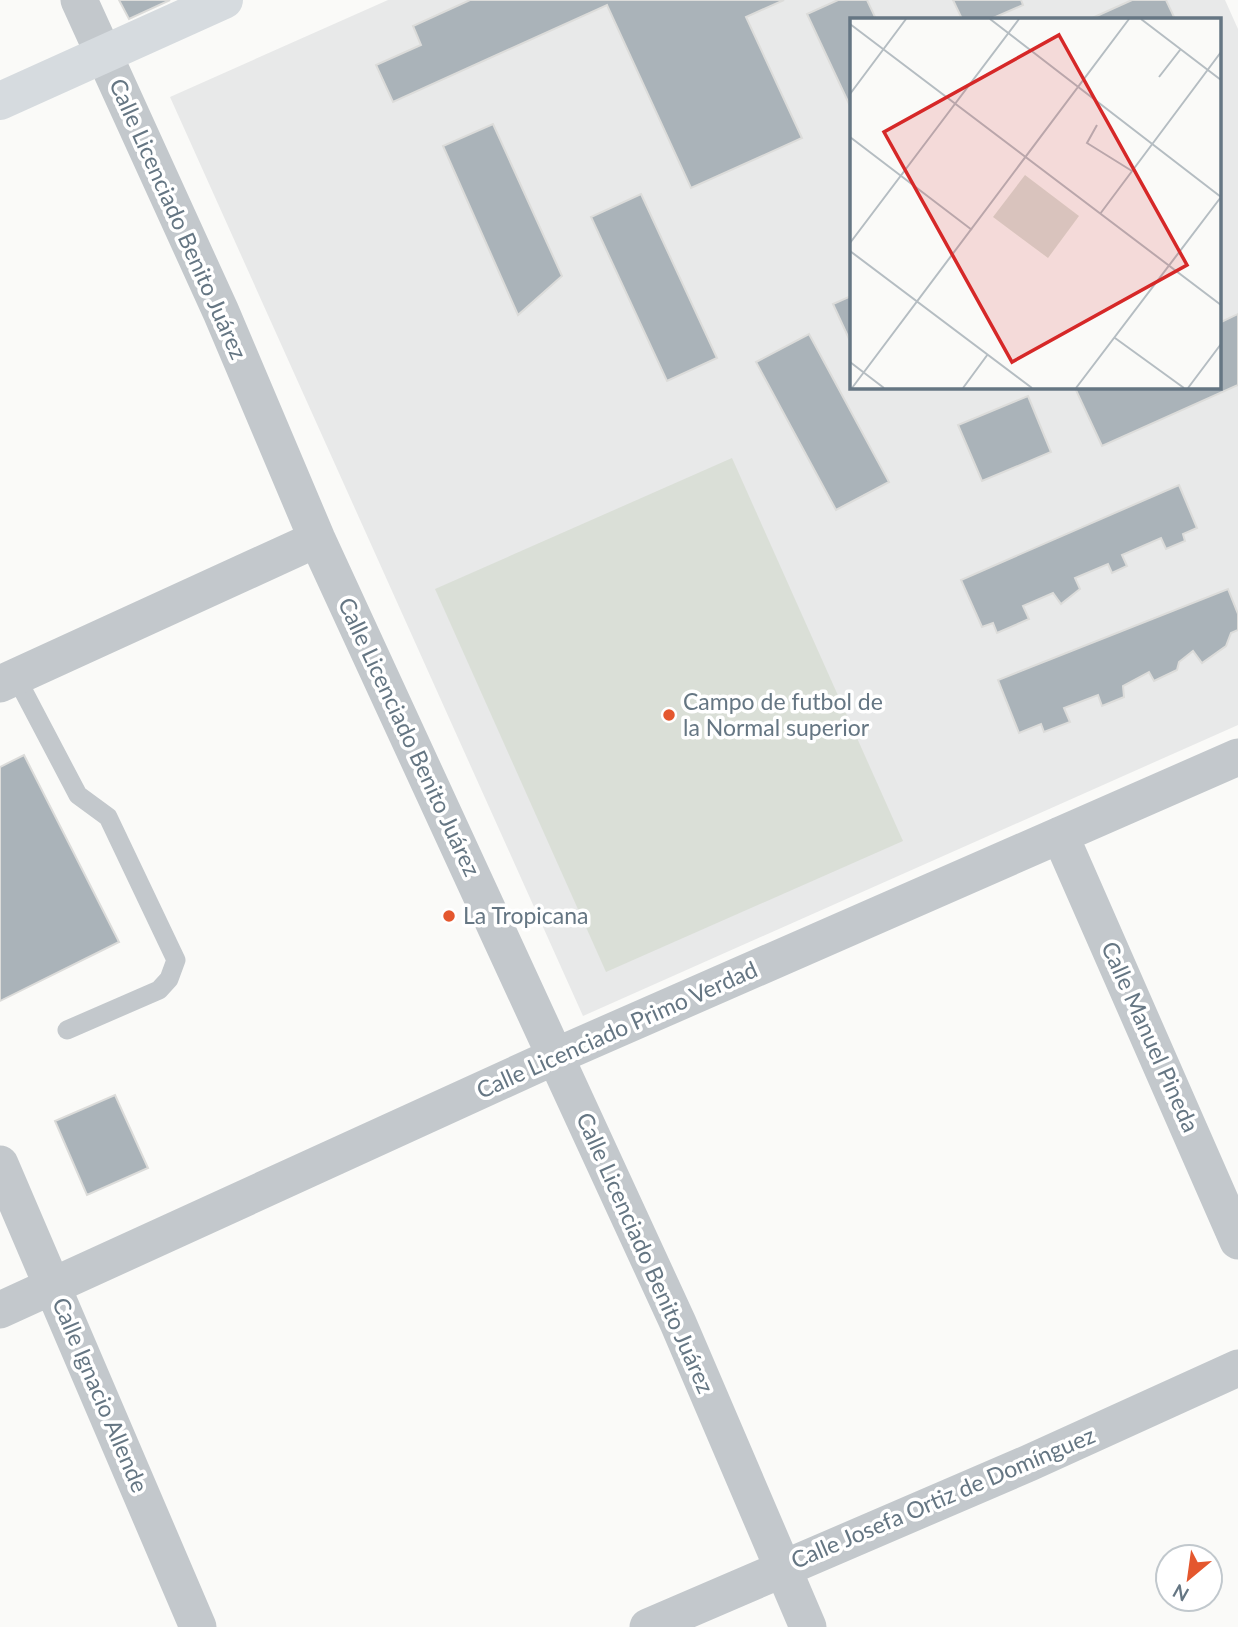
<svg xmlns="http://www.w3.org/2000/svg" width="1238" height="1627" font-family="Lato,sans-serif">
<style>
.built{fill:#e8e9e9;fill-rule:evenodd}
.green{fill:#dadfd7}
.building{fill:#aab3b9;stroke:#dcdcda;stroke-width:2}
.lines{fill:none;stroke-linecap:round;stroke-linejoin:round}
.lane{stroke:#c3c8cc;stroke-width:19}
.street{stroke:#c3c8cc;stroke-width:37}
.secondary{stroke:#d6dbdf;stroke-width:38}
.poi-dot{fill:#e4572e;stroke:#fff;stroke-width:2.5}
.labels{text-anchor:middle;stroke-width:7;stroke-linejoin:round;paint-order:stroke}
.street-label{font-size:23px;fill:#657683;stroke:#fff}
.poi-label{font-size:23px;fill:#657683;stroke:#fff;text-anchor:start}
.inset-road{fill:none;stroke:#b5bdc2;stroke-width:2}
.view{fill:#d62828;fill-opacity:0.15;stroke:#d62828;stroke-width:3.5}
.inset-edge{fill:none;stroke:#657683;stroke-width:3.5}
</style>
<rect width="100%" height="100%" fill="#fafaf8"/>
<path class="built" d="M388,0H1225L1238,29V725L583,1016L170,97ZM851,19H1219V387H851Z"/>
<path class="green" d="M732,458L903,841L606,972L435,589Z"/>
<path class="building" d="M119,0H170L129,19Z
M470,0H784L746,17L802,138L691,188L607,5L393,102L376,65L421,45L413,26Z
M838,0H867L876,19H851V108L807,14Z
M953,0H1021L1023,5L991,19H962Z
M1132,0H1166L1175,19H1090Z
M493,124L562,276L518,315L443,146Z
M641,194L717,358L667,381L591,217Z
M851,296V343L833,304Z
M1238,314V385L1102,446L1075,388L1219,387V323Z
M809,334L889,482L836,510L756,362Z
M1028,396L1051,452L982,481L958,425Z
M1179,485L1197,528L1183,534L1185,541L1166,549L1161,538L1122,555L1127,566L1112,573L1108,564L1075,578L1080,589L1061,604L1053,593L1023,606L1029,619L997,633L993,623L982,627L961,580Z
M1228,589L1238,614V630L1231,633L1226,646L1202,663L1193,651L1179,662L1177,670L1154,681L1149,672L1123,686L1124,697L1102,706L1098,695L1064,708L1070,722L1044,732L1041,724L1019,733L998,680Z
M24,755L119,942L0,1001V767Z
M115,1095L148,1168L87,1195L55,1121Z"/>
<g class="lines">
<path class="lane" d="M16,677L78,795L108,817L176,960L169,979L159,990L67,1030"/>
<path class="street" d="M79,0L221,312L317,539L678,1323L808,1627
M0,684L317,539
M1060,835L1238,1241
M0,1164L198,1627
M0,1310L556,1056L1238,757
M648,1627L1029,1463L1238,1368"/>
<path class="secondary" d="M0,101L224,0"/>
</g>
<g class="poi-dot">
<circle cx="669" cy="715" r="7"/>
<circle cx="449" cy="916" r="7"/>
</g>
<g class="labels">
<g class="street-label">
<text transform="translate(178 219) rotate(66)" y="8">Calle Licenciado Benito Juárez</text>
<text transform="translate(409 737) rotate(65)" y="8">Calle Licenciado Benito Juárez</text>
<text transform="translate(617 1030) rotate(-24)" y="8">Calle Licenciado Primo Verdad</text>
<text transform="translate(1150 1037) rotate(66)" y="8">Calle Manuel Pineda</text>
<text transform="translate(645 1253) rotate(66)" y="8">Calle Licenciado Benito Juárez</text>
<text transform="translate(100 1395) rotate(67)" y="8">Calle Ignacio Allende</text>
<text transform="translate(943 1498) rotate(-23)" y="8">Calle Josefa Ortiz de Domínguez</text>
</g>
<g class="poi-label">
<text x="683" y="710">Campo de futbol de<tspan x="683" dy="26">la Normal superior</tspan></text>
<text x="463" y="924">La Tropicana</text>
</g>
</g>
<g transform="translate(850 18)">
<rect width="371" height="371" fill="#fafaf8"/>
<path d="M175,157L229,198L198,240L143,199Z" fill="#dadfd7"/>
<path class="inset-road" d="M140,1L371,179M291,1L371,62M0,6L371,287M309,59L330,32M0,76L56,1M247,107L237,125L282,153M0,119L122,212M250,196L371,34M0,225L169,1M0,233L182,370M265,320L334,370M0,344L34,370M2,370L279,1M113,370L138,336M226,370L371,179M338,370L371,326"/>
<path class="view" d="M209,17L337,247L162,344L34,114Z"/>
<rect width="371" height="371" class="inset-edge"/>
</g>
<g transform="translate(1189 1578) rotate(209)"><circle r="33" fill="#ffffff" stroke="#c1c8cd" stroke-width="2"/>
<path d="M0-5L12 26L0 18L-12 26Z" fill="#e4572e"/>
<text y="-10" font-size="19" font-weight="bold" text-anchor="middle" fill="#657683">N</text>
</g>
</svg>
